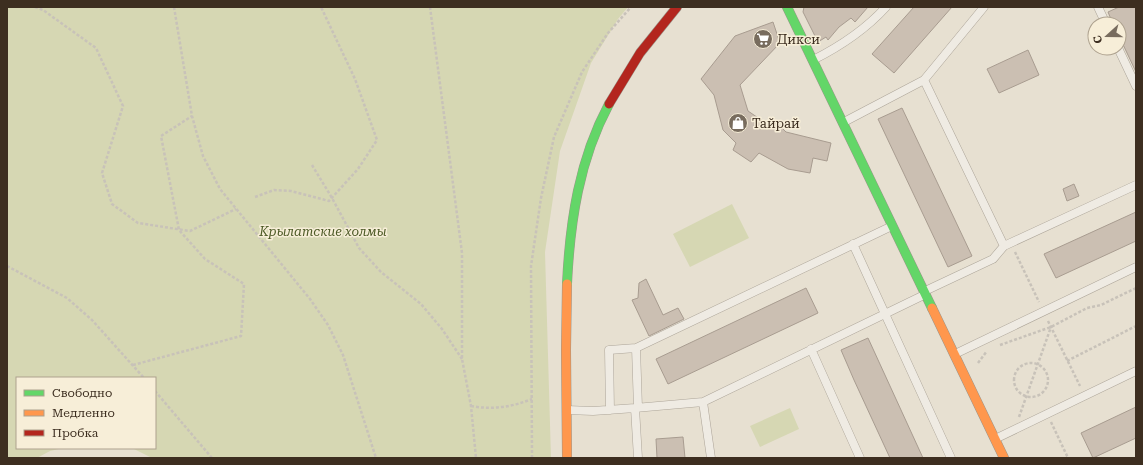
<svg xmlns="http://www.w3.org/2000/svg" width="1143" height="465" font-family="'Roboto Serif',serif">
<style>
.green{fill:#d6d7b3}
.building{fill:#cbbfb2;stroke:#a89c90}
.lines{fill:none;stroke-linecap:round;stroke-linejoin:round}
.lane-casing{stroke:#ada599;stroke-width:9}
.fast-casing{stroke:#9c958a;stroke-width:10}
.slow-casing{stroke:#9c958a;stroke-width:10}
.jam-casing{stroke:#9c958a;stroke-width:10}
.path{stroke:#c8c2b9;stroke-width:2.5;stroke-dasharray:3 2;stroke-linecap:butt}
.lane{stroke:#efebe3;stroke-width:8}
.fast{stroke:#63d668;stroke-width:9}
.slow{stroke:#ff974d;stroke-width:9}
.jam{stroke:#b3261e;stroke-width:9}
.labels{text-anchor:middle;stroke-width:3;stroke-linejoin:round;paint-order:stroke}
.poi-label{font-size:13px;fill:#3d2e20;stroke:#f7eed8;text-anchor:start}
.park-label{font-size:13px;font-style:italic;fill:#4d5a26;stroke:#f7eed8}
</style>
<rect width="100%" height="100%" fill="#e7e0d1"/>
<path class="green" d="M7,7H628L618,19L591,63L560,151L545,252L551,458H152L132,448H155V378H17V448H63L50,451L37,458H7Z
M732,204L749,238L690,267L673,234Z
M790,408L799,429L760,447L750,426Z"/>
<path class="building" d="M804,7H868L855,22L851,18L839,27L828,40L826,37L818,42L803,12Z
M914,7H952L894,73L872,54Z
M1119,7H1136V72L1119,36V24H1113L1108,12Z
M773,22L780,43L740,85L748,111L770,126L777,123L786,132L831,143L827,161L813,158L810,173L788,169L759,153L751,162L733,150L736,143L723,130L714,95L701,79L735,36Z
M1028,50L1039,75L999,93L987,69Z
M902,108L972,256L948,267L878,119Z
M1074,184L1079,196L1067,201L1063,189Z
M1136,212V241L1056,278L1044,254Z
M646,279L663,315L678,308L684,319L649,336L632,300L638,298L639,283Z
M806,288L818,313L668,384L656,359Z
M868,338L923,458H890L854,380L841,350Z
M1136,407V438L1093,458L1081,433Z
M683,437L685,458H657L656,439Z"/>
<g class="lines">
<g class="lane-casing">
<path id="lane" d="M1098,7L1106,24
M1118,48L1136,86
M813,60C841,46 865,30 886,7
M924,80L984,7
M844,122L924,80L1004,246L993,259L925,291
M853,244L951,458
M1004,246L1136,185
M636,348L638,408
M811,349L860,458
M955,354L1136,267
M703,402L924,295
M635,408L703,402L711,458
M567,410L593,411L635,408L638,458
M610,410L609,350L636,348L892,226
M995,439L1136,371"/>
</g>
<g class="fast-casing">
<path id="fast" d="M787,7L932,308
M567,284C570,221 579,160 609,104"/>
</g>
<g class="slow-casing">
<path id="slow" d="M932,308L1004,458
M567,458L566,350L567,284"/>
</g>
<g class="jam-casing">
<path id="jam" d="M609,104L640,53L677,7"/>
</g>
<path class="path" d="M35,7L43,10L96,48L123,106L102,173L112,204L138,223L190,231L236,209
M174,7L192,116L203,156L220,189L310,299L328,325L343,355L376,458
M430,7L462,253V359L471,406L476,458
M312,165L332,198L359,248L381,272L421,304L442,329L462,359
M255,197L274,190L291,191L329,201L358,169L377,140L355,79L321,7
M1015,252L1039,302
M7,266L67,298L92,320L144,378
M1048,321L1080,386
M1000,345L1051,327L1087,308L1101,305L1136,288
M1067,361L1136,326
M1014 380a17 17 0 1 1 34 0a17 17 0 1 1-34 0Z
M978,363L987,351
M133,365L241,336L244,284L205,259L179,230L161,136L192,116
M155,391L212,458
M471,406C492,410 512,407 532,399
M1019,417L1051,327
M1051,422L1068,458
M532,458L531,266L541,198L554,137L582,72L608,33L631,7"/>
<use href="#lane" class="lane"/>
<use href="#fast" class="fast"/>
<use href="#slow" class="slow"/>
<use href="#jam" class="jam"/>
</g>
<defs>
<g id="supermarket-disc" transform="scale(1)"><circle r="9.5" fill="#786c5e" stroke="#f7eed8"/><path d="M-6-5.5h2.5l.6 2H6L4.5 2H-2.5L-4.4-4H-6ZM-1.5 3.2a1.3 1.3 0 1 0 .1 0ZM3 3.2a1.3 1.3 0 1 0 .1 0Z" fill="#fff"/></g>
<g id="shop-disc" transform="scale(1)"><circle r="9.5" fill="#786c5e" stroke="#f7eed8"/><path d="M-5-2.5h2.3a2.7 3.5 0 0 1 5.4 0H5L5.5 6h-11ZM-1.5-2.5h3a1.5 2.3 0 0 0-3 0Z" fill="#fff"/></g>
</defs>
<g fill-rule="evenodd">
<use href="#supermarket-disc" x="763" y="39"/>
<use href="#shop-disc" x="738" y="123"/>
</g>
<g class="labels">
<g class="poi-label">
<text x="777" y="44">Дикси</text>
<text x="752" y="128">Тайрай</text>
</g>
<g class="park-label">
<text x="323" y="236">Крылатские холмы</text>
</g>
</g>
<rect width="1143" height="465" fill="none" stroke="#3d2e20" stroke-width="16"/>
<rect x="16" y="377" width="140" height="72" fill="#f7eed8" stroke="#ada18e"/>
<rect x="24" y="390" width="20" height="6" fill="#63d668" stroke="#ada18e"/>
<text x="52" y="397" font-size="12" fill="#3d2e20">Свободно</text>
<rect x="24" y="410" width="20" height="6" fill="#ff974d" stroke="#ada18e"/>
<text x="52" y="417" font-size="12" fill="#3d2e20">Медленно</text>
<rect x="24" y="430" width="20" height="6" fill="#b3261e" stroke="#ada18e"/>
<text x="52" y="437" font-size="12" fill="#3d2e20">Пробка</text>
<g transform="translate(1107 36) rotate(249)"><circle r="19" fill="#f7eed8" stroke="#ada18e"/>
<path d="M0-3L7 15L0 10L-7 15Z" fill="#786c5e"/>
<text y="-6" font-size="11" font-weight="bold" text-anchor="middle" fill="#3d2e20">С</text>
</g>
</svg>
